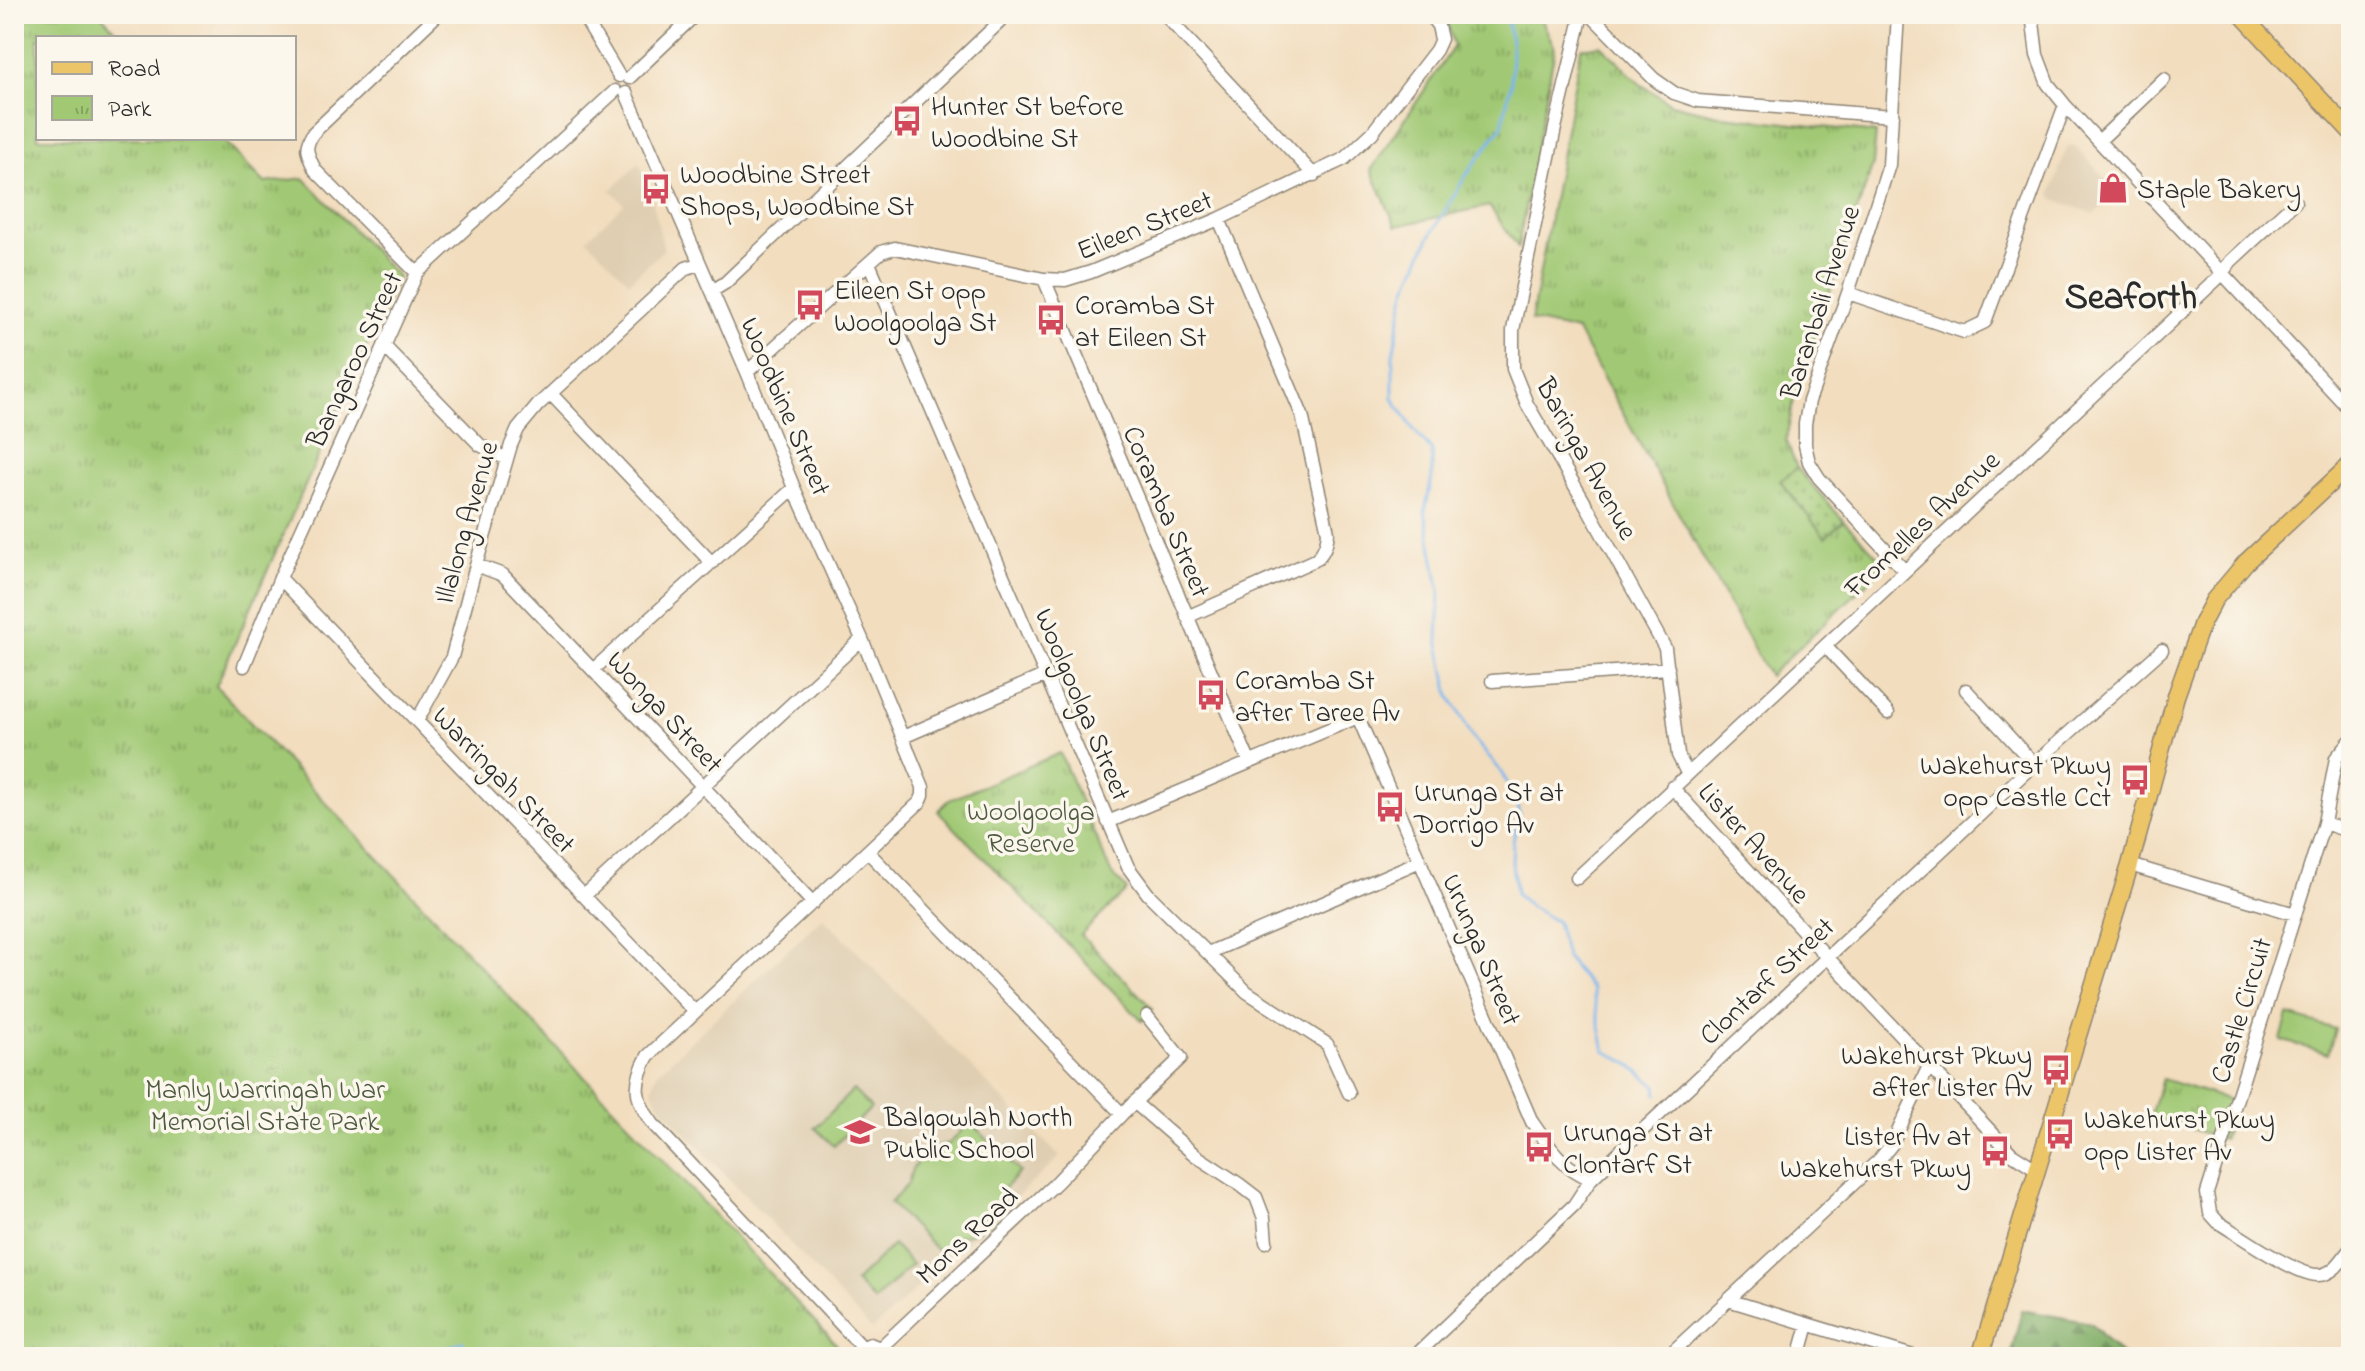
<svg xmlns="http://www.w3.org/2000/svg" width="2365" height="1371" font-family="'Indie Flower',sans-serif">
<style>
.built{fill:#dfceb1}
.grass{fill:#a1c974;stroke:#667a50;stroke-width:2}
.forest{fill:url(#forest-firs);stroke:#566c48;stroke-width:2}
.park{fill:url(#park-tufts);stroke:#667a50;stroke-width:2}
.garden{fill:url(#garden-dots);stroke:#667a50;stroke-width:2}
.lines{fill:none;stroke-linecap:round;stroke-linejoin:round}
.stream{stroke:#7cb5ec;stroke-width:3}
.minor-casing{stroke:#8e8474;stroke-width:15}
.major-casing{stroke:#8e8474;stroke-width:19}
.minor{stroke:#fff;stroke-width:12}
.major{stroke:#edc569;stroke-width:16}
.labels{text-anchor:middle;stroke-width:7;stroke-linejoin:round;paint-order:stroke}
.poi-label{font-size:28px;fill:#2b2b2b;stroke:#fbf7ec;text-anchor:start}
.street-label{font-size:28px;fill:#2b2b2b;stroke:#fbf7ec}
.park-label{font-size:28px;fill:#4e5a41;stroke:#fbf7ec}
.district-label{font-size:36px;font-weight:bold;fill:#2b2b2b;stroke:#fbf7ec}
</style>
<defs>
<pattern id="forest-firs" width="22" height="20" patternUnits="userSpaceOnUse" patternTransform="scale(2)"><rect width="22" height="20" fill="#80ad66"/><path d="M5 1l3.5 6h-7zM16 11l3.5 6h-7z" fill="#698d54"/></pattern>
<pattern id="park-tufts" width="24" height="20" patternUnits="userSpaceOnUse" patternTransform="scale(2)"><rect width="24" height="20" fill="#a1c974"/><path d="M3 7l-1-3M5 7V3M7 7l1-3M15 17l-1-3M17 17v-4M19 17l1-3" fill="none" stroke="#83a35f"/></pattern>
<pattern id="garden-dots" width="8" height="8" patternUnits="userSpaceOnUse" patternTransform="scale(2)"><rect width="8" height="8" fill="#a1c974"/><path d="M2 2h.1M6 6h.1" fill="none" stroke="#83a35f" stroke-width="1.8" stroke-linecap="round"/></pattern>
</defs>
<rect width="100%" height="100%" fill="#fbf7ec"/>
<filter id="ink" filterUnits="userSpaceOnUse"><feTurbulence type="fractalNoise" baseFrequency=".0125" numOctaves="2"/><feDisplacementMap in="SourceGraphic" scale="16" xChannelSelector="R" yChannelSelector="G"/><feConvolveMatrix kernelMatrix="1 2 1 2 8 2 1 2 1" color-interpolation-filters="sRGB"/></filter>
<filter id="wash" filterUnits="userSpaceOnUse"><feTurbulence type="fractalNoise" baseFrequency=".006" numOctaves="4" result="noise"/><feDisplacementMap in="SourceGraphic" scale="32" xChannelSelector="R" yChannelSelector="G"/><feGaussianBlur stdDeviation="1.8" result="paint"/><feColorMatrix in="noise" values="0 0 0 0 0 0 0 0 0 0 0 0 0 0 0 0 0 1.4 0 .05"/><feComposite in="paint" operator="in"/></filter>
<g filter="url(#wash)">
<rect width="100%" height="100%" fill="#f2ddbe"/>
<path class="built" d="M2074,145L2119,193L2094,214L2054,200L2051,194L2067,147Z
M639,163L648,182L664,249L629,282L587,239L624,204L611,190Z
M823,917L1060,1157L872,1330L660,1106L652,1089L657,1073Z"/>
<path class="grass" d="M2288,1015L2335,1029L2328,1054L2281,1040Z
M853,1090L871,1108L834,1146L815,1128Z
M970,1122L1020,1172L1003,1189L1000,1207L990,1223L977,1232L955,1237L940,1253L890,1203L908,1184L912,1169L923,1155L938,1146L950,1143Z
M893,1245L912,1264L874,1301L855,1282Z"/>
<path class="forest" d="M2022,1310L2091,1323L2123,1357H2010Z"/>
<path class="park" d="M14,14H100L123,38H38V138H221L265,183L304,178L398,277L216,686L837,1345L839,1357H14Z
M1451,14H1539L1555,48L1518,247L1489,206L1396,226L1371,170L1454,46L1446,19Z
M1601,45L1639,83L1671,104L1723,116L1876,133L1873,164L1794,399L1786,441L1797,468L1805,480L1882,561L1883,568L1769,676L1577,331L1531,321L1581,48Z
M1060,753L1111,873L1127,890L1081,935L1153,1009L1142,1021L938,811L949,800Z
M2162,1079L2236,1102L2223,1139L2150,1116Z"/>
<path class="garden" d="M1797,468L1844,521L1825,537L1780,481Z"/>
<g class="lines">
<path class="stream" d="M1506,14L1512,48L1511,83L1502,126L1465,177L1429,238L1405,293L1393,355V398L1414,430L1432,451V477L1425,511L1440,593L1438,640L1450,696L1473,738L1499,769L1515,796L1519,814L1513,841L1512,863L1516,894L1531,907L1557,922L1566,957L1592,989L1605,1051L1631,1065L1656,1086L1657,1094
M441,1350L463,1342"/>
</g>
</g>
<g filter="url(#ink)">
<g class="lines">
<g class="minor-casing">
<path id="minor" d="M582,14L619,76
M1164,14L1314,175
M1582,14L1555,128L1513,330V369L1527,404L1589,510L1665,648L1678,755L1687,773
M1590,14L1654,79L1674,93L1698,101L1893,116
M1898,14L1889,165L1848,293L1809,401L1805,424V445L1809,462L1819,478L1904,570
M2032,14L2037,55L2048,84L2065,105L2351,411
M629,78L696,14
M626,93L747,372L794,488L862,639L923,787V795L920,802L648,1056C633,1083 634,1099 653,1124L863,1348
M2100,140L2164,79
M869,263L1128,867L1148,894L1247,992L1327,1044L1349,1093
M417,273L315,170C307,153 303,148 314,132L438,14
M1044,279L1249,761
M712,291L725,283L1008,14
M1848,293L1964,332L1985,322L2065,105
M384,346L480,445L506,459
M747,372L881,252L895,248L1044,279L1065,280L1091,272L1219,219L1344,159L1372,133L1436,50L1441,39L1438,26L1429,14
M551,394L712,563
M476,565L503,575L813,903
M280,578L695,1012
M1187,617L1317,559C1325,550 1327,543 1328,532L1302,415L1219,219
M1826,647L1888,713
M244,666L280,578L417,273L615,91
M594,669L794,488
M1492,681L1668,668
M1966,690L2034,764
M417,721L452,657L476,565L511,445L518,429L538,405L686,268L699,264
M903,737L1046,675
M2351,740L2336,758L2324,823L2207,1193L2210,1213L2218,1222C2239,1235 2297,1276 2318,1275C2334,1275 2342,1259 2351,1248
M1672,787L1828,958L2011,1153L2036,1169
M1108,822L1358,717L1532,1122C1549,1147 1563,1168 1591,1179
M2324,823L2351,832
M868,852L1122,1114
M2130,865L2295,914
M1577,878L2218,278L2231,261L2295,202
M584,896L862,639
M1208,953L1420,861
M1134,1102L1195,1155L1239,1184L1256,1197L1264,1218L1266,1242
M1728,1300L1916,1357
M880,1348L1057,1182L1122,1114L1181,1058L1147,1016
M859,1357L861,1349L870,1344L880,1348L883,1357
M1414,1357L1574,1205L1591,1179L1616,1155L2034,764L2162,650
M1667,1357L1879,1160L1892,1144L1929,1066
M1799,1357L1808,1325"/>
</g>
<g class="major-casing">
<path id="major" d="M2241,14L2351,132
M1980,1357L2130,865L2176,696L2202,623L2214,600L2246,562L2351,464"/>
</g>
<use href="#minor" class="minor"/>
<use href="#major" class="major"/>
</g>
</g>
<defs>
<g id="bus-bare" transform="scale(2.4)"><path d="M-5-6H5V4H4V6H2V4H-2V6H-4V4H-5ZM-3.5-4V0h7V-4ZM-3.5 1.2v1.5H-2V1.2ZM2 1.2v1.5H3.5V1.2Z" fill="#d1495b" stroke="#fbf7ec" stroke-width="2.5" paint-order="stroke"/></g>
<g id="shop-bare" transform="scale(2.4)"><path d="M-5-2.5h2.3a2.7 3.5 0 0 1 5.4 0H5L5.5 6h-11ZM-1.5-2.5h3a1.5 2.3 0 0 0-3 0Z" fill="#d1495b" stroke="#fbf7ec" stroke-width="2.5" paint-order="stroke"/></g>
<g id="school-bare" transform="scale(2.4)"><path d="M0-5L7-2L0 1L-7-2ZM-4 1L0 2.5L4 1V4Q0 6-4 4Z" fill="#d1495b" stroke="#fbf7ec" stroke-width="2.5" paint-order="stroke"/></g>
</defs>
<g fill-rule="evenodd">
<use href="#bus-bare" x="907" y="121"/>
<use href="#shop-bare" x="2113" y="188"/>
<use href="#bus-bare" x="656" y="189"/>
<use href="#bus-bare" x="810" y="305"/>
<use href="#bus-bare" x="1051" y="320"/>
<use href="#bus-bare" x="1211" y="695"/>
<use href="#bus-bare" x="2135" y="780"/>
<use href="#bus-bare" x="1390" y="807"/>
<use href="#bus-bare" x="2056" y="1070"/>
<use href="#school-bare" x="860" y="1132"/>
<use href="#bus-bare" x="2060" y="1134"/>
<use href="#bus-bare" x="1539" y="1147"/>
<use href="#bus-bare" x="1995" y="1151"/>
</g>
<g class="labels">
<g class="poi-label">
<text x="931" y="115">Hunter St before<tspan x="931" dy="32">Woodbine St</tspan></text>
<text x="680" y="183">Woodbine Street<tspan x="680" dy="32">Shops, Woodbine St</tspan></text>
<text x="2137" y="198">Staple Bakery</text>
<text x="834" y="299">Eileen St opp<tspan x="834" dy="32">Woolgoolga St</tspan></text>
<text x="1075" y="314">Coramba St<tspan x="1075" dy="32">at Eileen St</tspan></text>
<text x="1235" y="689">Coramba St<tspan x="1235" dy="32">after Taree Av</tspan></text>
<text x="2111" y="774" text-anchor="end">Wakehurst Pkwy<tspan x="2111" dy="32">opp Castle Cct</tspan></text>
<text x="1414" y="801">Urunga St at<tspan x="1414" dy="32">Dorrigo Av</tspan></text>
<text x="2032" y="1064" text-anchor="end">Wakehurst Pkwy<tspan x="2032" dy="32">after Lister Av</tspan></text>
<text x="884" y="1126">Balgowlah North<tspan x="884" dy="32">Public School</tspan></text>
<text x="2084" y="1128">Wakehurst Pkwy<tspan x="2084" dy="32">opp Lister Av</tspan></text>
<text x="1563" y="1141">Urunga St at<tspan x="1563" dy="32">Clontarf St</tspan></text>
<text x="1971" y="1145" text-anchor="end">Lister Av at<tspan x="1971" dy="32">Wakehurst Pkwy</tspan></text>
</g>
<g class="street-label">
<text transform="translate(1144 224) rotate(-22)" y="10">Eileen Street</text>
<text transform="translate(1819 302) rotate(-72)" y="10">Baranbali Avenue</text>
<text transform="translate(353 359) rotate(-65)" y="10">Bangaroo Street</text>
<text transform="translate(787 406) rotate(67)" y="10">Woodbine Street</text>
<text transform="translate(1588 458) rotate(61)" y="10">Baringa Avenue</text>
<text transform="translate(1168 511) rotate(67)" y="10">Coramba Street</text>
<text transform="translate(465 522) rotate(-74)" y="10">Illalong Avenue</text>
<text transform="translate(1921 523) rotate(-43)" y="10">Fromelles Avenue</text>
<text transform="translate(1084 704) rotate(67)" y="10">Woolgoolga Street</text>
<text transform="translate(666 711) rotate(47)" y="10">Wonga Street</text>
<text transform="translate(505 779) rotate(46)" y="10">Warringah Street</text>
<text transform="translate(1755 842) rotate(48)" y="10">Lister Avenue</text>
<text transform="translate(1483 949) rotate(67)" y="10">Urunga Street</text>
<text transform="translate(1766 980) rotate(-43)" y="10">Clontarf Street</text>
<text transform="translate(2240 1010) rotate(-73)" y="10">Castle Circuit</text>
<text transform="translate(966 1235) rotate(-43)" y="10">Mons Road</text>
</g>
<g class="park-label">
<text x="1031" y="820">Woolgoolga<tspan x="1031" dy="32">Reserve</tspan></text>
<text x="265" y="1098">Manly Warringah War<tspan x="265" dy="32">Memorial State Park</tspan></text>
</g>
<g class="district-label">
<text x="2131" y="308">Seaforth</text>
</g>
</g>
<rect width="2365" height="1371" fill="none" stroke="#fbf7ec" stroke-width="48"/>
<rect x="36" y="36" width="260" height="104" fill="#fbf7ec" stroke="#a8a59f" stroke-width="2"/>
<rect x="52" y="62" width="40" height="12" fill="#edc569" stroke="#a8a59f" stroke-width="2"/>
<text x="108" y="76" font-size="24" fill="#2b2b2b">Road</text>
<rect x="52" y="96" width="40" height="24" fill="url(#park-tufts)" stroke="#a8a59f" stroke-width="2"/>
<text x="108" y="116" font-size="24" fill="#2b2b2b">Park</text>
</svg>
